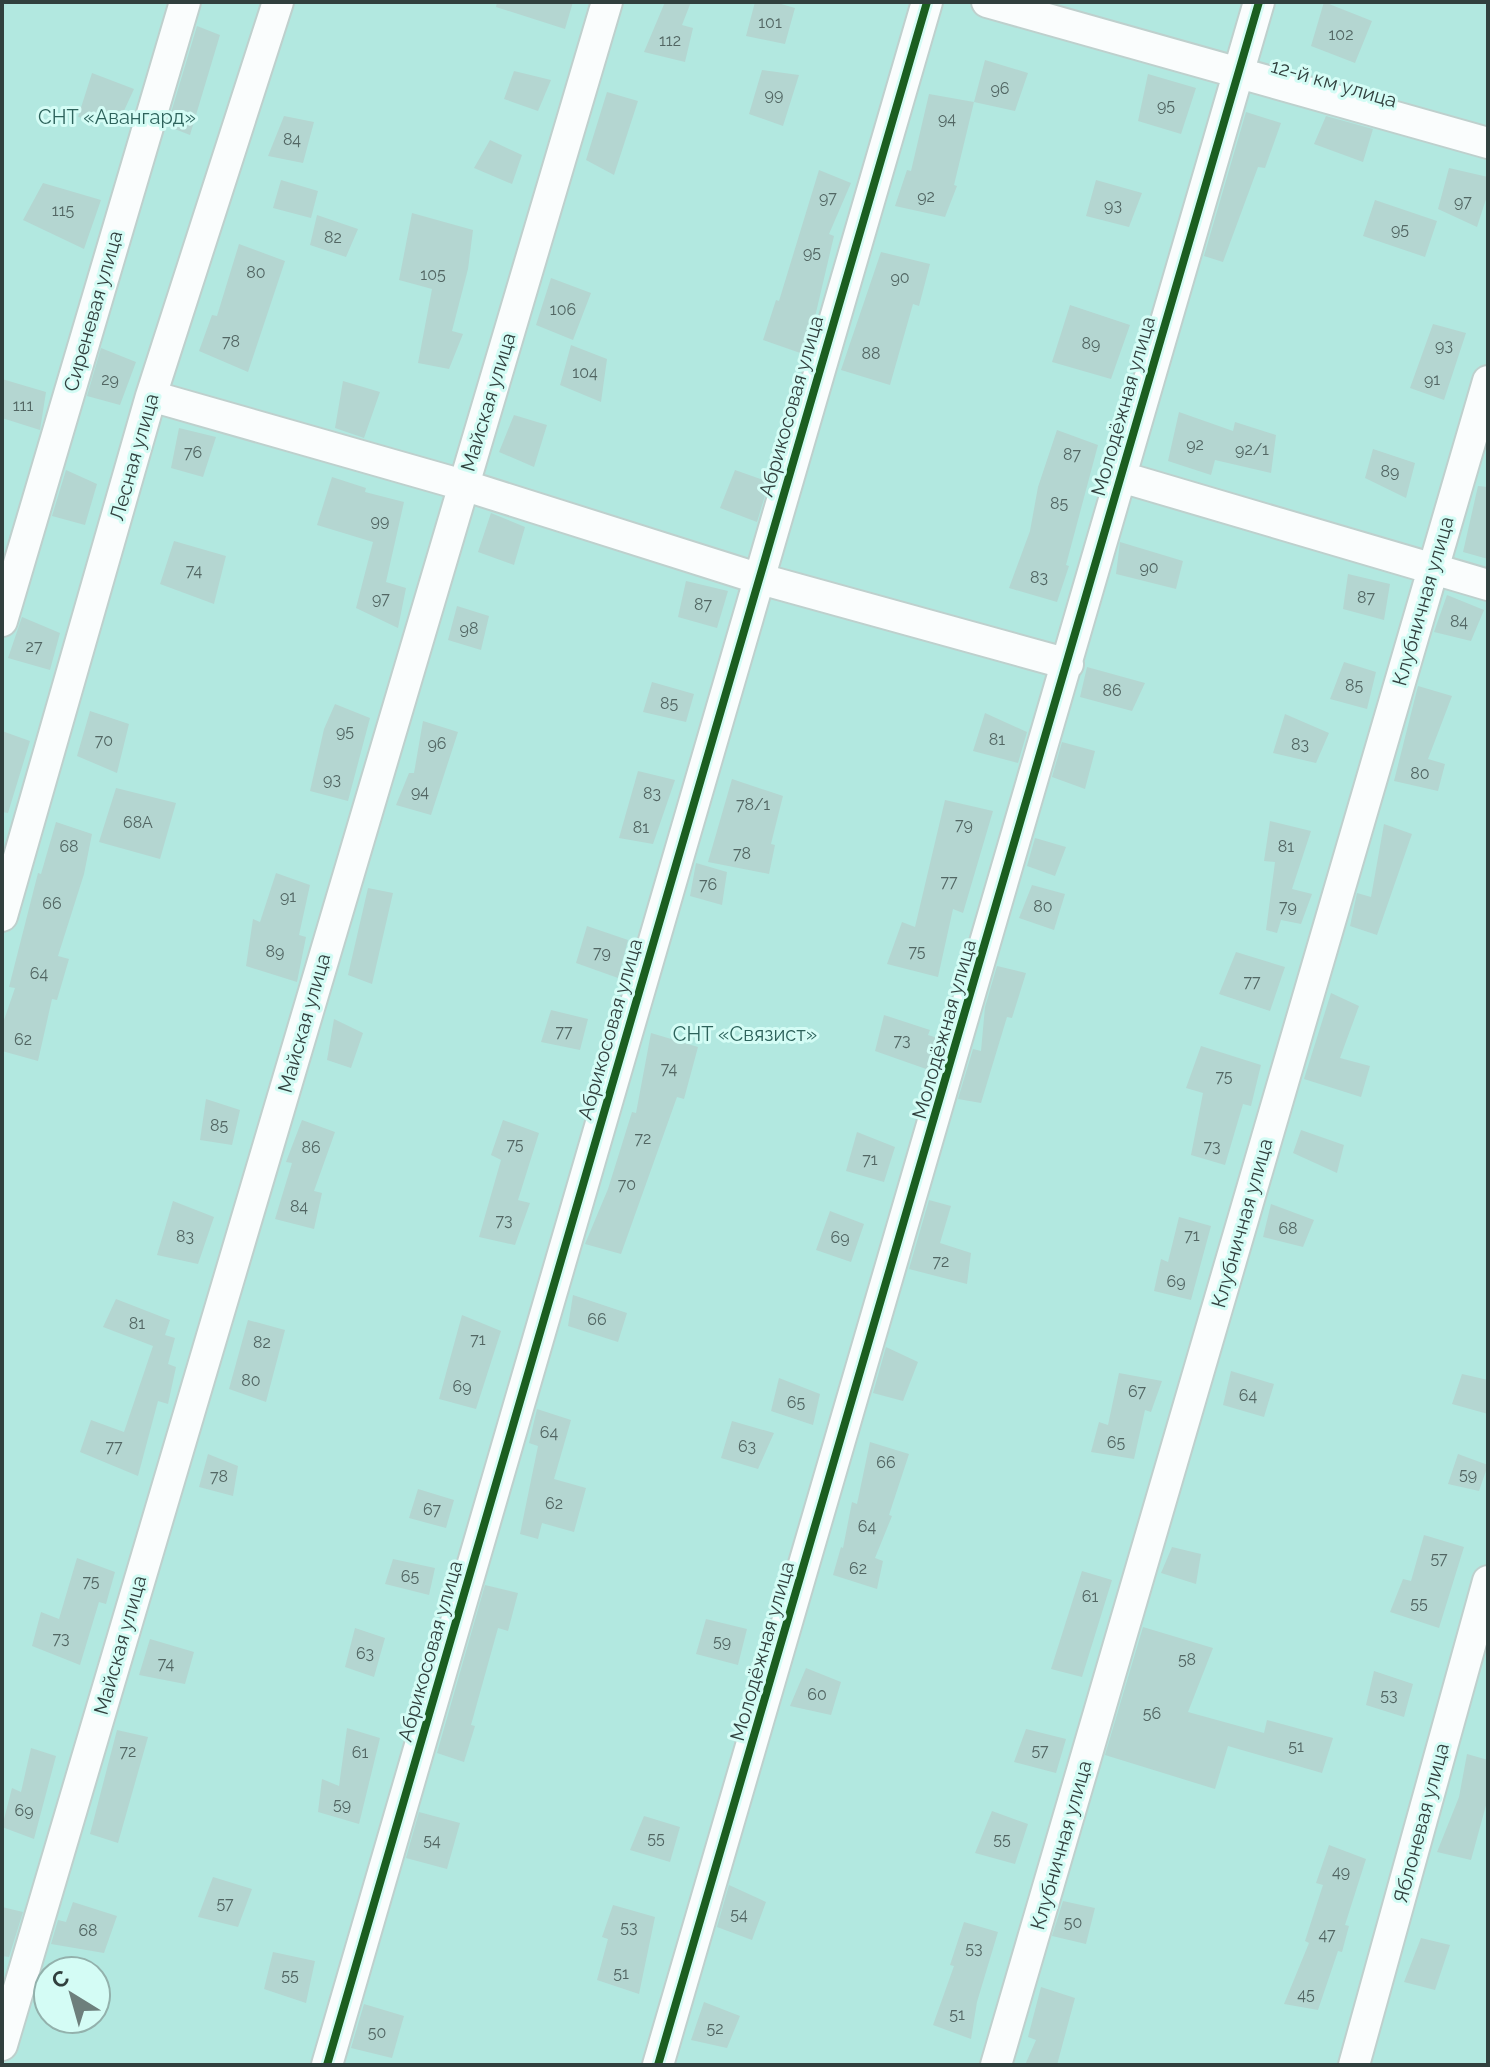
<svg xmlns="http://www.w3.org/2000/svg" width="1490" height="2067" font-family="Raleway,sans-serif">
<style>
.green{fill:#b2e8e0;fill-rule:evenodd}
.building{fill:#b4d6d1}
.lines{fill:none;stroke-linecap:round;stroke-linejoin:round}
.minor-casing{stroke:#bed0cd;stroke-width:34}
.minor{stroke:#fafdfd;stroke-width:30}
.cycleway-casing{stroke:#d4fcf5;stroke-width:13}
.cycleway{stroke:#1b5e20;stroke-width:8}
.labels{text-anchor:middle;stroke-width:6;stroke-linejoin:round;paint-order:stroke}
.number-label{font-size:16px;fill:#526663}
.street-label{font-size:20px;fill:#31403e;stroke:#d4fcf5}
.park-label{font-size:20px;fill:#2d625b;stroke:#d4fcf5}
</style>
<rect width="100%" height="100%" fill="#ddf3ef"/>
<path class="green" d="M2,2H1488V2065H2ZM48,1971H96V2019H48Z"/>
<path class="building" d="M497,2H573L565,29L496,7Z
M665,2H691L682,25L693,28L685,62L644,52Z
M755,2H774L795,8L785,44L746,36Z
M1324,2L1372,21L1355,63L1311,46Z
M197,26L220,35L190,135L167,126Z
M985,60L1028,73L1015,111L974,102Z
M762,70L799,75L783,126L749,114Z
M514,71L551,80L538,111L504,99Z
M92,73L134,89L117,126L78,117Z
M1148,74L1196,88L1181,134L1138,121Z
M607,92L638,101L614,175L586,160Z
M929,94L974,102L954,185L957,186L945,217L895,206L907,170L911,171Z
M1246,112L1281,123L1265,168L1258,167L1223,262L1204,256Z
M284,116L314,122L303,163L268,156Z
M1326,116L1373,129L1363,162L1314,144Z
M490,140L522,155L512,184L474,168Z
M1449,168L1488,177V193L1477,227L1438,209Z
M819,170L851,183L829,234L834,236L806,355L763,340L776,300L779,301Z
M281,180L318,191L311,218L273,208Z
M1096,180L1142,193L1129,227L1086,216Z
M43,183L101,200L84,249L23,220Z
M1375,200L1437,221L1425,257L1363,236Z
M412,213L473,230L468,269L452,331L463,334L449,369L418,363L432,289L399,280Z
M317,215L358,229L346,257L310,245Z
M239,244L285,261L248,372L199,351L212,315L217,316Z
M881,252L930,264L919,306L913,304L890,385L841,370Z
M551,278L591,293L573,340L536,325Z
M1070,305L1130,325L1111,379L1052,362Z
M1433,324L1466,333L1444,400L1410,388Z
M571,345L607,359L601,402L560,385Z
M101,348L136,362L120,405L87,396Z
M2,379L46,392L40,430L2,418Z
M343,381L380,392L364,438L335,428Z
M1179,412L1233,431L1235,422L1276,435L1271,473L1215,460L1211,475L1168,461Z
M514,415L547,425L534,467L499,452Z
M179,428L216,437L203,477L171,468Z
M1057,430L1098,445L1066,565L1069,566L1057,602L1009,588L1030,531L1038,487Z
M1373,449L1415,463L1406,498L1365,478Z
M66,470L97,484L85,525L52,516Z
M735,470L769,482L757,522L720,508Z
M332,477L366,488L365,492L404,502L386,582L406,588L398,628L356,608L373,542L317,525Z
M1478,486L1488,487V559L1463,552Z
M491,513L525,527L514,565L478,552Z
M174,541L226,556L214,604L160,584Z
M1120,542L1183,561L1176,589L1116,574Z
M1348,574L1390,584L1384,620L1343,609Z
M686,581L728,591L717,628L678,617Z
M1447,595L1484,610L1471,641L1434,632Z
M457,606L489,616L481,650L448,640Z
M22,617L60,633L50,670L8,658Z
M1344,662L1376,672L1367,709L1330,699Z
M1087,667L1145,683L1132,711L1080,697Z
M652,682L694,694L686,722L643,712Z
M1418,686L1452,696L1428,759L1445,764L1438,791L1394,781Z
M335,704L370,718L348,801L310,791L324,729Z
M90,711L129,724L117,773L77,756Z
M985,713L1027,732L1018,763L973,751Z
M1285,714L1329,733L1316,763L1273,753Z
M423,721L458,732L431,815L396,805L409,773H414Z
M2,731L30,741L8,813L2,812Z
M1062,742L1095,751L1085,789L1052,777Z
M638,771L675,780L653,844L619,838Z
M732,779L783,796L771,844L775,845L769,874L708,862Z
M116,788L176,803L160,859L99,842Z
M945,800L993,811L963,913L953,909L938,977L887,964L902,922L915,927Z
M1270,821L1311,831L1292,889L1312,894L1301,924L1281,920L1277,933L1266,930L1275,862L1264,861Z
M56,822L92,834L84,874L58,956L69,959L57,1000L52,999L38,1061L2,1051V1026L15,988L9,987L38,873L41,874Z
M1384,824L1412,834L1377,935L1350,926L1357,893L1371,897Z
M1035,838L1066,847L1055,876L1027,866Z
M696,863L727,872L722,905L690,896Z
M276,873L310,885L299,935L306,937L297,982L246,966L253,919L260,922Z
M1032,885L1065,894L1054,930L1019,918Z
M368,888L393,893L372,984L348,975Z
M587,926L628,940L618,978L576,963Z
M1236,952L1285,967L1270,1011L1219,994Z
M997,966L1026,973L1012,1018L1007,1017L981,1103L958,1099L973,1049L981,1051L985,1007Z
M1331,993L1359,1006L1340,1058L1370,1066L1361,1097L1304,1079Z
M551,1010L588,1019L580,1050L541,1042Z
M884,1015L930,1030L928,1035L938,1038L929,1070L875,1051Z
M334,1019L363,1033L351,1068L327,1060Z
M651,1033L698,1047L684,1099L677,1097L621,1254L585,1244L608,1189L632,1112L636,1113Z
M1201,1046L1261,1065L1251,1106L1243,1104L1225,1165L1191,1155L1203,1093L1186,1088Z
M206,1099L240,1110L232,1145L200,1140Z
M302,1120L335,1132L314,1191L322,1193L314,1229L275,1219L292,1163L286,1162Z
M503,1120L539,1133L518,1200L530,1203L515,1245L479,1237L501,1160L491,1155Z
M1301,1130L1344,1145L1337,1173L1293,1153Z
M857,1132L895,1147L884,1182L846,1171Z
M929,1200L951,1206L940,1243L971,1253L967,1284L909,1269Z
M173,1201L214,1217L198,1264L157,1255Z
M1271,1204L1314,1220L1303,1247L1263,1237Z
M830,1211L864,1224L851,1262L816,1250Z
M1179,1217L1211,1226L1191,1300L1154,1291L1161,1259L1168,1262Z
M573,1295L627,1313L618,1342L568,1326Z
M116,1299L170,1320L165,1335L175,1338L168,1364L176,1367L168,1404L158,1401L138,1476L80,1452L91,1420L124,1432L153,1346L103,1327Z
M462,1315L501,1331L476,1409L439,1399Z
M248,1320L285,1330L266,1402L229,1389Z
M886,1347L918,1362L903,1401L873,1393Z
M1231,1371L1274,1384L1264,1417L1223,1405Z
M1119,1373L1162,1381L1151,1412L1145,1410L1134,1459L1091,1452L1099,1422L1108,1425Z
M1462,1374L1488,1380V1414L1452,1404Z
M779,1378L820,1394L813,1425L771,1411Z
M537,1409L571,1420L554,1479L586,1488L574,1532L542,1523L538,1539L520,1534L538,1446L529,1443Z
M732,1421L774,1433L758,1469L721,1458Z
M870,1442L909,1454L889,1515L892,1516L875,1558L883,1561L877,1589L833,1575L841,1547L843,1548L852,1502L857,1504Z
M208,1454L238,1466L233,1496L199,1487Z
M1458,1454L1488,1465L1479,1491L1448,1484Z
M418,1489L454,1500L446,1528L409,1518Z
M1424,1535L1464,1547L1439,1628L1390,1612L1403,1579L1411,1581Z
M1172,1547L1201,1554L1196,1584L1161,1573Z
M77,1558L115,1572L106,1604L99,1602L80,1665L32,1646L41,1612L59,1619Z
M393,1559L435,1568L429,1595L385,1584Z
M1082,1571L1112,1580L1082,1677L1051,1669Z
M485,1585L518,1593L508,1631L498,1628L471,1725L475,1726L464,1762L437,1753Z
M706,1619L747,1629L738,1665L696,1654Z
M1143,1627L1213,1648L1188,1712L1264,1733L1267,1720L1333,1738L1322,1773L1228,1746L1215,1789L1105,1755Z
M355,1628L385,1638L374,1677L345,1667Z
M150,1639L194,1652L185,1684L139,1675Z
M806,1668L841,1682L831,1715L790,1706Z
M1374,1671L1413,1684L1404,1717L1366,1705Z
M347,1728L380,1738L359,1824L318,1812L322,1779L339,1786Z
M1026,1729L1066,1739L1056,1773L1014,1762Z
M117,1730L148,1737L118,1843L90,1834Z
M31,1748L56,1756L34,1839L2,1827L12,1788L21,1792Z
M1467,1754L1488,1760V1798L1471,1860L1437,1852L1459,1797Z
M992,1811L1028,1824L1015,1864L975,1853Z
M419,1812L460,1823L447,1869L406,1858Z
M644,1816L680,1827L670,1862L630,1850Z
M1329,1845L1366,1859L1345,1925L1349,1926L1342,1952L1338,1951L1318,2010L1284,2004L1309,1943L1305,1941L1323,1885L1316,1883Z
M213,1877L252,1889L238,1927L198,1917Z
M729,1885L766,1902L752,1940L717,1927Z
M1063,1901L1095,1908L1086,1944L1052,1936Z
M73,1902L117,1916L104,1953L51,1944L58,1920L66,1922Z
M613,1905L655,1917L639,1994L597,1980L608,1939L602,1937Z
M2,1907L23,1912L9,1957L2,1956Z
M964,1922L998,1932L977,2002L971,2039L933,2025L954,1966L950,1965Z
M1421,1938L1450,1945L1435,1990L1404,1982Z
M273,1952L315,1961L306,2003L264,1989Z
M1041,1987L1075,1998L1057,2065H1025L1036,2040L1028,2037Z
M704,2002L740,2016L727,2048L691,2040Z
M364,2004L404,2016L392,2058L351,2048Z"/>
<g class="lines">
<g class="minor-casing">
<path id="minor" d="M987,2L1488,143
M151,396L463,485L757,578L1068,664
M1118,476L1488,585
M2,621L185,2
M2,916L151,396L278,2
M2,2045L607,2
M327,2065L927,2
M658,2065L1259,2
M996,2065L1488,381
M1354,2065L1488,1581"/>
</g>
<use href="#minor" class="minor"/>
<g class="cycleway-casing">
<path id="cycleway" d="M327,2065L927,2
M658,2065L1259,2"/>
</g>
<use href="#cycleway" class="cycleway"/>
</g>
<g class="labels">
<g class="number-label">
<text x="770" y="28">101</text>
<text x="1341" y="40">102</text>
<text x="670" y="46">112</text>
<text x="1000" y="94">96</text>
<text x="774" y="100">99</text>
<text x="1166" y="111">95</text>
<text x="947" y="124">94</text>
<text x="292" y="145">84</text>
<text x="926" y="202">92</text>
<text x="828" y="203">97</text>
<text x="1463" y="207">97</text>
<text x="1113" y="211">93</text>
<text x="63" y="216">115</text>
<text x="1400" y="235">95</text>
<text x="333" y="243">82</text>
<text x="812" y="258">95</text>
<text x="256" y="278">80</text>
<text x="433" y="280">105</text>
<text x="900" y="283">90</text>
<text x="563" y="315">106</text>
<text x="231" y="347">78</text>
<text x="1091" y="349">89</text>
<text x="1444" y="351">93</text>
<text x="871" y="359">88</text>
<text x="585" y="378">104</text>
<text x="110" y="385">29</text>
<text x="1432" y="385">91</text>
<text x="23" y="411">111</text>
<text x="1195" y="450">92</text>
<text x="1252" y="455">92/1</text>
<text x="193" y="458">76</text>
<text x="1072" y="460">87</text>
<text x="1390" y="477">89</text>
<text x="1059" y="509">85</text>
<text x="380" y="526">99</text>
<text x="1149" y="573">90</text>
<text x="194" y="576">74</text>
<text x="1039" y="583">83</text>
<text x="1366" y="603">87</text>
<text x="381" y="604">97</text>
<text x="703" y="610">87</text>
<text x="1459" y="627">84</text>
<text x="469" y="634">98</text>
<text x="34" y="652">27</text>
<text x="1354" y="691">85</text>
<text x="1112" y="696">86</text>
<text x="669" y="709">85</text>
<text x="345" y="737">95</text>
<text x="997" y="745">81</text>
<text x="104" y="746">70</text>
<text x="437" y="749">96</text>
<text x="1300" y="750">83</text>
<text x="1420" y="779">80</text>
<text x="332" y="785">93</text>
<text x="420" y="797">94</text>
<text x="652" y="799">83</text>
<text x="753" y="810">78/1</text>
<text x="138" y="828">68А</text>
<text x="964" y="830">79</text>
<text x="641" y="833">81</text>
<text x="69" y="852">68</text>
<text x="1286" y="852">81</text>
<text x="742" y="859">78</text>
<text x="949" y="887">77</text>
<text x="708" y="890">76</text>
<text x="288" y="902">91</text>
<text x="52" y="909">66</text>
<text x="1043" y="912">80</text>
<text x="1288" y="912">79</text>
<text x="275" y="957">89</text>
<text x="917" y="957">75</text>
<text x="602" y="958">79</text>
<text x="39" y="979">64</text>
<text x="1252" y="987">77</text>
<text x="564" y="1037">77</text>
<text x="23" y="1045">62</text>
<text x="902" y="1046">73</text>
<text x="669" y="1074">74</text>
<text x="1224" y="1082">75</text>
<text x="219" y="1131">85</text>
<text x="643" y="1144">72</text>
<text x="515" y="1150">75</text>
<text x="1212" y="1152">73</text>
<text x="311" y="1153">86</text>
<text x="870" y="1165">71</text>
<text x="627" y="1190">70</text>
<text x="299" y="1212">84</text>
<text x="504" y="1226">73</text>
<text x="1288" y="1234">68</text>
<text x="1192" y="1241">71</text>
<text x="185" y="1242">83</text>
<text x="840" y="1243">69</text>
<text x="941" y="1267">72</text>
<text x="1176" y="1287">69</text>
<text x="597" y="1325">66</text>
<text x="137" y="1329">81</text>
<text x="478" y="1345">71</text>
<text x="262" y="1348">82</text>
<text x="251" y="1386">80</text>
<text x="462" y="1392">69</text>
<text x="1137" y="1397">67</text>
<text x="1248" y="1401">64</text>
<text x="796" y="1408">65</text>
<text x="549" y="1438">64</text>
<text x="1116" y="1448">65</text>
<text x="114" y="1452">77</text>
<text x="747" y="1452">63</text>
<text x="886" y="1468">66</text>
<text x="1468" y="1480">59</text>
<text x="219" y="1482">78</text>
<text x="554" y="1509">62</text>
<text x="432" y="1515">67</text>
<text x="867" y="1532">64</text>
<text x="1439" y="1564">57</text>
<text x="858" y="1574">62</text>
<text x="410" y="1582">65</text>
<text x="91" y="1587">75</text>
<text x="1090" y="1602">61</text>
<text x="1419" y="1609">55</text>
<text x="61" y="1644">73</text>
<text x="722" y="1647">59</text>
<text x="365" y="1659">63</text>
<text x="1187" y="1665">58</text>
<text x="166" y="1669">74</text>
<text x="817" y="1700">60</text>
<text x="1389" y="1701">53</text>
<text x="1152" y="1719">56</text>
<text x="1296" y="1752">51</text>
<text x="1040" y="1756">57</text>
<text x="128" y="1757">72</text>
<text x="360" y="1758">61</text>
<text x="342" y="1810">59</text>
<text x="24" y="1816">69</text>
<text x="656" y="1844">55</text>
<text x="1002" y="1845">55</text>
<text x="432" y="1846">54</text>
<text x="1341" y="1877">49</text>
<text x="225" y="1909">57</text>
<text x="739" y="1920">54</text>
<text x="1073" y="1928">50</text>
<text x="629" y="1933">53</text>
<text x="88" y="1936">68</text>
<text x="1327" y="1940">47</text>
<text x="974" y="1954">53</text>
<text x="621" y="1979">51</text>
<text x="290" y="1981">55</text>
<text x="1306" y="2000">45</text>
<text x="957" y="2020">51</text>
<text x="715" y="2034">52</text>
<text x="377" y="2038">50</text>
</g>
<g class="street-label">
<text transform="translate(1334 83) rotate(16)" y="7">12-й км улица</text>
<text transform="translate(93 311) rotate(-74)" y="7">Сиреневая улица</text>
<text transform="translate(488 402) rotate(-73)" y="7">Майская улица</text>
<text transform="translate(791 406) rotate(-74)" y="7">Абрикосовая улица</text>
<text transform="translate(1123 406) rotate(-74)" y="7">Молодёжная улица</text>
<text transform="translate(134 457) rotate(-74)" y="7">Лесная улица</text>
<text transform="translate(1423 601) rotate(-74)" y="7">Клубничная улица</text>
<text transform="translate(304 1023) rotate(-74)" y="7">Майская улица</text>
<text transform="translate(610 1029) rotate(-74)" y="7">Абрикосовая улица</text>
<text transform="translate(944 1029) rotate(-74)" y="7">Молодёжная улица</text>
<text transform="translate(1242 1223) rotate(-74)" y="7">Клубничная улица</text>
<text transform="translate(120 1645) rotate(-74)" y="7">Майская улица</text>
<text transform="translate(430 1651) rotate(-74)" y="7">Абрикосовая улица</text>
<text transform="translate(762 1651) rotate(-74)" y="7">Молодёжная улица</text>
<text transform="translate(1421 1823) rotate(-75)" y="7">Яблоневая улица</text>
<text transform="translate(1061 1845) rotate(-74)" y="7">Клубничная улица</text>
</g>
<g class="park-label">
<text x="117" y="124">СНТ «Авангард»</text>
<text x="745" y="1041">СНТ «Связист»</text>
</g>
</g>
<rect width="1490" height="2067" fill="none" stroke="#31403e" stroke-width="8"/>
<g transform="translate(72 1995) rotate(323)"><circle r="38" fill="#d4fcf5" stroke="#93b1ac" stroke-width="2"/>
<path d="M0-6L14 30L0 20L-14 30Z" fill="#6d7f7c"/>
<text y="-12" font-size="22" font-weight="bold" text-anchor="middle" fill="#31403e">С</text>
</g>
</svg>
